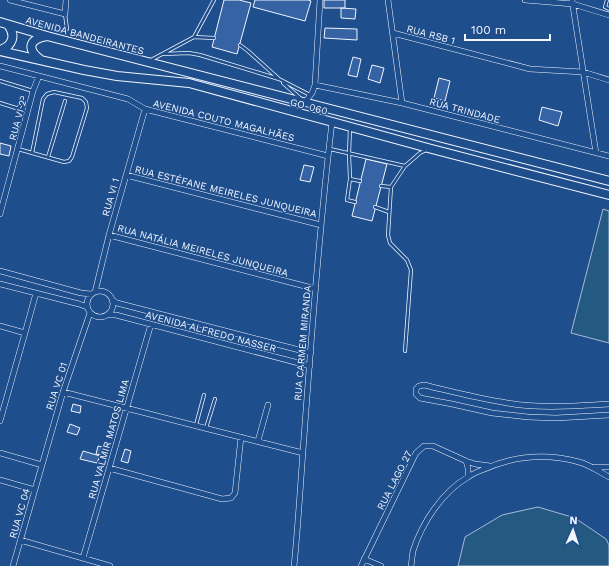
<svg xmlns="http://www.w3.org/2000/svg" width="609" height="566" font-family="'Work Sans',sans-serif">
<style>
.green{fill:#245a82;stroke:#a8bbd7}
.building{fill:#3563a3;stroke:#f2f6ff}
.lines{fill:none;stroke-linecap:round;stroke-linejoin:round}
.service-casing{stroke:#f2f6ff;stroke-width:4}
.minor-casing{stroke:#f2f6ff;stroke-width:6}
.primary-casing{stroke:#f2f6ff;stroke-width:10}
.service{stroke:#1f4e8c;stroke-width:2.5}
.minor{stroke:#1f4e8c;stroke-width:5}
.primary{stroke:#1f4e8c;stroke-width:8}
.labels{text-anchor:middle;stroke-width:3;stroke-linejoin:round;paint-order:stroke}
.street-label{font-size:10px;fill:#f2f6ff;stroke:#1f4e8c}
</style>
<rect width="100%" height="100%" fill="#1f4e8c"/>
<path class="green" d="M603,209L609,211V343L571,333Z
M538,507L575,518L606,539L609,545V566H458L465,537L502,515Z"/>
<path class="building" d="M224,0H239L251,3L237,54L212,47Z
M255,0H308L311,1L305,21L253,7Z
M324,0H345V8H324Z
M341,8L356,9L355,19L341,18Z
M325,28L357,29V40L324,38Z
M353,57L361,59L357,77L348,75Z
M372,65L384,68L380,83L368,79Z
M439,78L450,81L445,101L434,98Z
M542,107L562,112L558,126L539,120Z
M0,143L11,146L9,156L0,154Z
M366,159L387,164L372,221L352,216Z
M304,165L314,167L310,182L300,180Z
M73,404L81,406L80,413L71,411Z
M70,424L80,428L77,435L67,432Z
M98,446L106,448L104,456L96,454Z
M125,449L131,451L128,463L121,461Z
M83,451L100,456L97,463L80,459Z"/>
<g class="lines">
<g class="service-casing">
<path id="service" d="M607,0L605,7L609,9
M65,14L67,29
M194,37L214,0
M240,45L248,51L278,78
M163,54L189,53L200,55L279,79L310,95
M151,60L194,37L214,38
M0,81L33,91
M283,83L300,98
M0,103L16,108H18L20,106L22,98
M350,128L349,154L350,179L360,181
M18,149L64,162L69,161L72,157L87,108L86,102L82,98L54,92L47,94L43,99L32,153
M330,149L405,166
M48,157L65,101
M350,179L347,200L355,202
M381,186L391,187L405,166L420,153L426,150
M391,187L388,235L390,243L407,260L411,270L405,351
M375,207L389,212
M196,425L204,395
M206,428L215,399"/>
</g>
<g class="minor-casing">
<path id="minor" d="M10,0L65,14L66,0
M388,0L402,103
M525,0L573,4L609,15
M572,0L596,153
M393,33L530,69L583,72L609,80
M0,66L128,99L145,109L328,156
M315,85L402,103L609,156
M305,102L312,93L315,85L320,0
M126,175L321,225
M0,214L33,91L39,76
M109,235L316,289
M0,271L81,293L91,294
M0,284L79,304L87,307
M87 304a13 13 0 1 1 26 0a13 13 0 1 1-26 0Z
M95,292L109,235L145,109
M112,300L117,303L311,353
M108,315H116L310,366
M0,326L25,333L0,421
M25,333L36,293
M63,392L303,453
M609,404C574,406 537,409 502,402C476,398 450,391 424,385L419,386L416,389V394L420,398L452,404L492,413L528,417L556,418L609,415
M258,441L268,405
M0,453L42,465
M466,461L468,468V477
M594,467H609
M109,468L222,499L231,498L235,493L241,437
M0,480L35,490
M20,540L110,566
M83,558L151,324
M364,559L381,566
M13,566L63,392L90,313
M294,566C298,528 300,490 303,451C311,342 319,232 332,122
M361,566L416,453L424,446H433L466,461L475,464L490,466
M411,566C412,561 412,556 413,551C422,523 442,492 468,477C472,474 477,472 482,470C513,456 546,453 579,462C590,465 600,472 609,477"/>
</g>
<g class="primary-casing">
<path id="primary" d="M0,22L47,36L609,181
M0,50C13,46 16,35 8,25
M0,51L84,70L117,76L189,83L428,148L609,195
M41,60C26,49 29,39 47,36"/>
</g>
<use href="#service" class="service"/>
<use href="#minor" class="minor"/>
<use href="#primary" class="primary"/>
</g>
<g class="labels">
<g class="street-label">
<text transform="translate(431 34) rotate(15)" y="4">RUA RSB 1</text>
<text transform="translate(85 35) rotate(15)" y="4">AVENIDA BANDEIRANTES</text>
<text transform="translate(309 106) rotate(15)" y="4">GO-060</text>
<text transform="translate(465 110) rotate(15)" y="4">RUA TRINDADE</text>
<text transform="translate(17 120) rotate(-75)" y="4">RUA VI 2</text>
<text transform="translate(224 120) rotate(14)" y="4">AVENIDA COUTO MAGALHÃES</text>
<text transform="translate(226 191) rotate(14)" y="4">RUA ESTÉFANE MEIRELES JUNQUEIRA</text>
<text transform="translate(110 197) rotate(-74)" y="4">RUA VI 1</text>
<text transform="translate(203 250) rotate(15)" y="4">RUA NATÁLIA MEIRELES JUNQUEIRA</text>
<text transform="translate(211 331) rotate(15)" y="4">AVENIDA ALFREDO NASSER</text>
<text transform="translate(302 343) rotate(-85)" y="4">RUA CARMEM MIRANDA</text>
<text transform="translate(56 386) rotate(-72)" y="4">RUA VC 01</text>
<text transform="translate(108 439) rotate(-74)" y="4">RUA VALMIR MATOS LIMA</text>
<text transform="translate(394 480) rotate(-63)" y="4">RUA LAGO 27</text>
<text transform="translate(19 513) rotate(-74)" y="4">RUA VC 04</text>
</g>
</g>
<g transform="translate(573 530) rotate(3)" stroke="#1f4e8c" stroke-width="3" paint-order="stroke">
<path d="M0-3L7 15L0 10L-7 15Z" fill="#f2f6ff"/>
<text y="-6" font-size="11" font-weight="bold" text-anchor="middle" fill="#f2f6ff">N</text>
</g>
<path d="M465 34v6h85v-6" fill="none" stroke="#f2f6ff" stroke-width="2"/>
<text x="471" y="34" font-size="12" fill="#f2f6ff" stroke="#1f4e8c" stroke-width="3" paint-order="stroke">100 m</text>
</svg>
